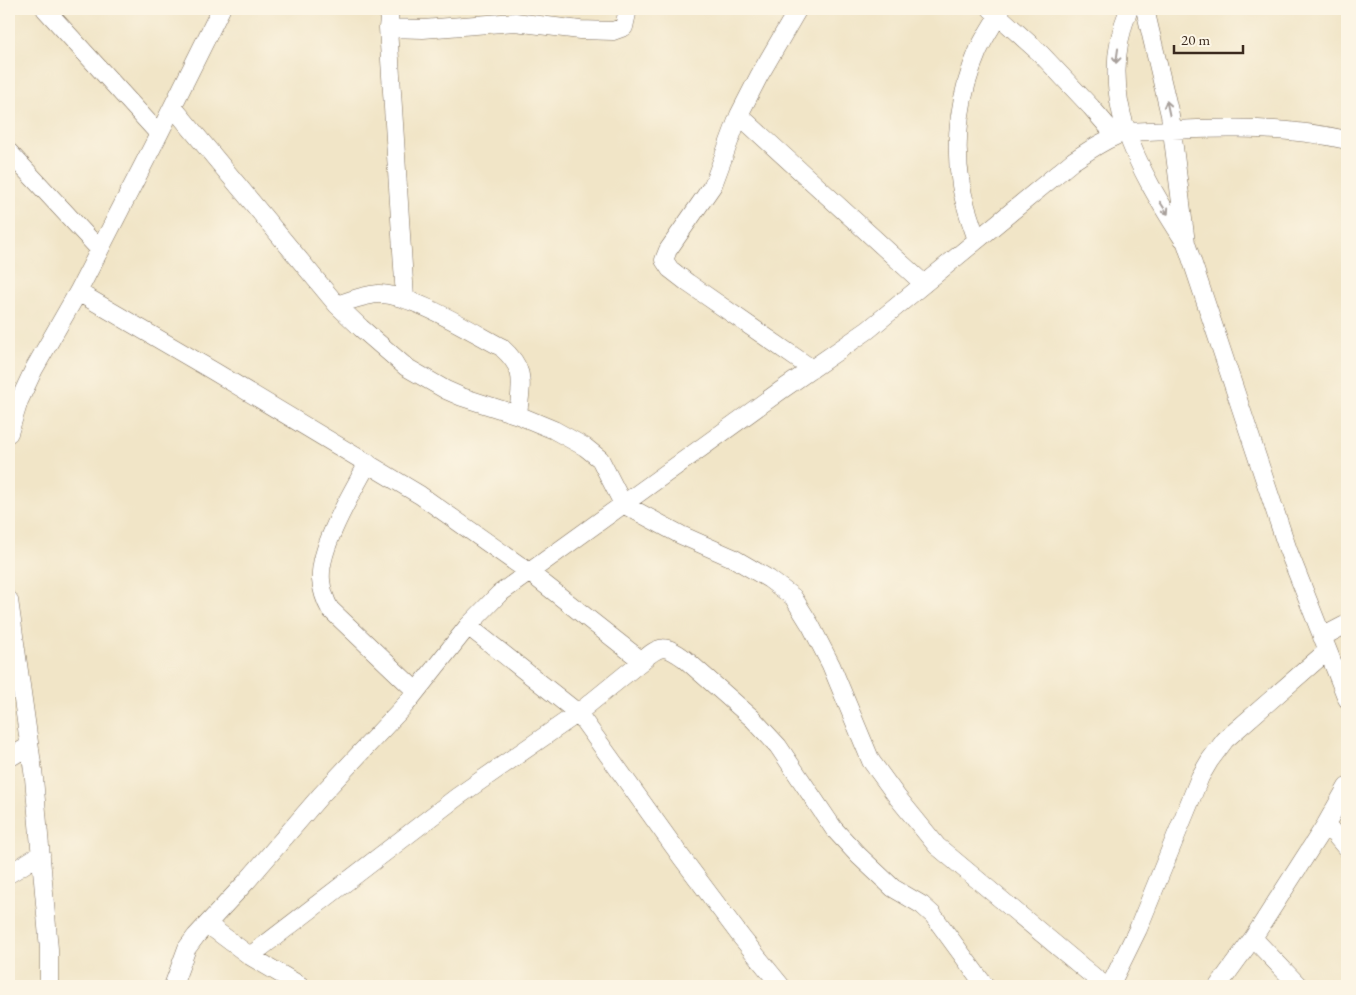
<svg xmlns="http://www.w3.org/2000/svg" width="1356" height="995" font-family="'EB Garamond',serif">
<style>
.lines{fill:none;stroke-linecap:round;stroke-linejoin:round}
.minor-casing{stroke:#7b6b59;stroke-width:19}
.minor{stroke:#fff;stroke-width:18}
.oneway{stroke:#a79f9a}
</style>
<rect width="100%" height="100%" fill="#fcf5e5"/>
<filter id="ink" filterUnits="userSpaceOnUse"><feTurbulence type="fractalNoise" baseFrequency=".02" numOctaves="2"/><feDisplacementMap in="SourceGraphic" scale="10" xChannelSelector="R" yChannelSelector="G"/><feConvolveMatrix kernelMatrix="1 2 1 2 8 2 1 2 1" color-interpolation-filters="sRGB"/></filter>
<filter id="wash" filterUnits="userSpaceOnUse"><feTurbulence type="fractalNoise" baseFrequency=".0096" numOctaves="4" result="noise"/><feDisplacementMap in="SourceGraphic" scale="20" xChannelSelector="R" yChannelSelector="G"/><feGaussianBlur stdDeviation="1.12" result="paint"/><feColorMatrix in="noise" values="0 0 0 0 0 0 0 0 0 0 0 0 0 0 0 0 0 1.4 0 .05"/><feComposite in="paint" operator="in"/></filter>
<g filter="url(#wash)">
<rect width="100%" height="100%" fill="#f1e5c7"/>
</g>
<g filter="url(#ink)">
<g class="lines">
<g class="minor-casing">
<path id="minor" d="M45,9L159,134
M390,9L388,28L405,298
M798,9L759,76L739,115L713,185L668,250L664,260L670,269L688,283L812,369
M991,9L1041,54L1091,107L1115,135
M1129,9C1094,94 1138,169 1183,239
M1145,9L1170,115L1186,243L1288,550L1347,699
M388,28L423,29L515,22L580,30L613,31L624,27L628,9
M173,107L337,305L361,328L406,367L446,390L462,397L518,415L554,430L585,447L600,459L623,504L681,535L733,558L769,579L793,597L811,626L831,665L871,761L898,798L937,846L1105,986
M739,115L924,284
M9,152L99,249
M977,240C971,222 964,204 961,185C953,140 960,93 978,51C984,38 992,26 999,14
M78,292L215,372L420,495L529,572L642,661L578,713L457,797L250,956L207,924
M337,305C351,300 364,295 378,294C410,293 471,331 501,347C527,370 521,382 518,415
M9,433L19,401L34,369L78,292L159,134L221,9
M368,463C353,491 318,548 321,580C322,591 325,600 330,609L416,691
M9,600L34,778L49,949V986
M468,626L578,713L682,858L742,938L781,986
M1322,637L1347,624
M642,661C661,644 665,645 685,659L752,718L778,746L834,829L859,856L893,888L922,905L933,915L985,986
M9,758L29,746
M1326,824L1347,849
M9,874L41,854
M1253,938L1299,986
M250,956L301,986
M173,986L187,948L196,936L246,882L321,795L407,703L468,626L499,594L780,391L868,330L1073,161C1091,149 1107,138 1127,132C1200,128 1275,124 1347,140
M1110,986L1138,929L1200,777L1210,760L1225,740L1327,651
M1218,986L1253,938L1326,824L1347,787"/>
</g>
<use href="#minor" class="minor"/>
</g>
<defs><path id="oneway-shaft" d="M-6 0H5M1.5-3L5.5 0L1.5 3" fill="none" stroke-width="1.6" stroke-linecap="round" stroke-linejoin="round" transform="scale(1.25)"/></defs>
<g class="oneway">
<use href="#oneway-shaft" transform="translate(1117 56) rotate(98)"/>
<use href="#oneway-shaft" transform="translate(1168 108) rotate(-102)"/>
<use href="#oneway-shaft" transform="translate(1164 208) rotate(57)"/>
</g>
</g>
<rect width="1356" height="995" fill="none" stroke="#fcf5e5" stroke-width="30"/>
<path d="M1174 45v8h69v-8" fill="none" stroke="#3b2a1e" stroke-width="2.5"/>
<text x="1181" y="45" font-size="15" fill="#3b2a1e" stroke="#fcf5e5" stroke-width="4" paint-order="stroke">20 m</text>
</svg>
